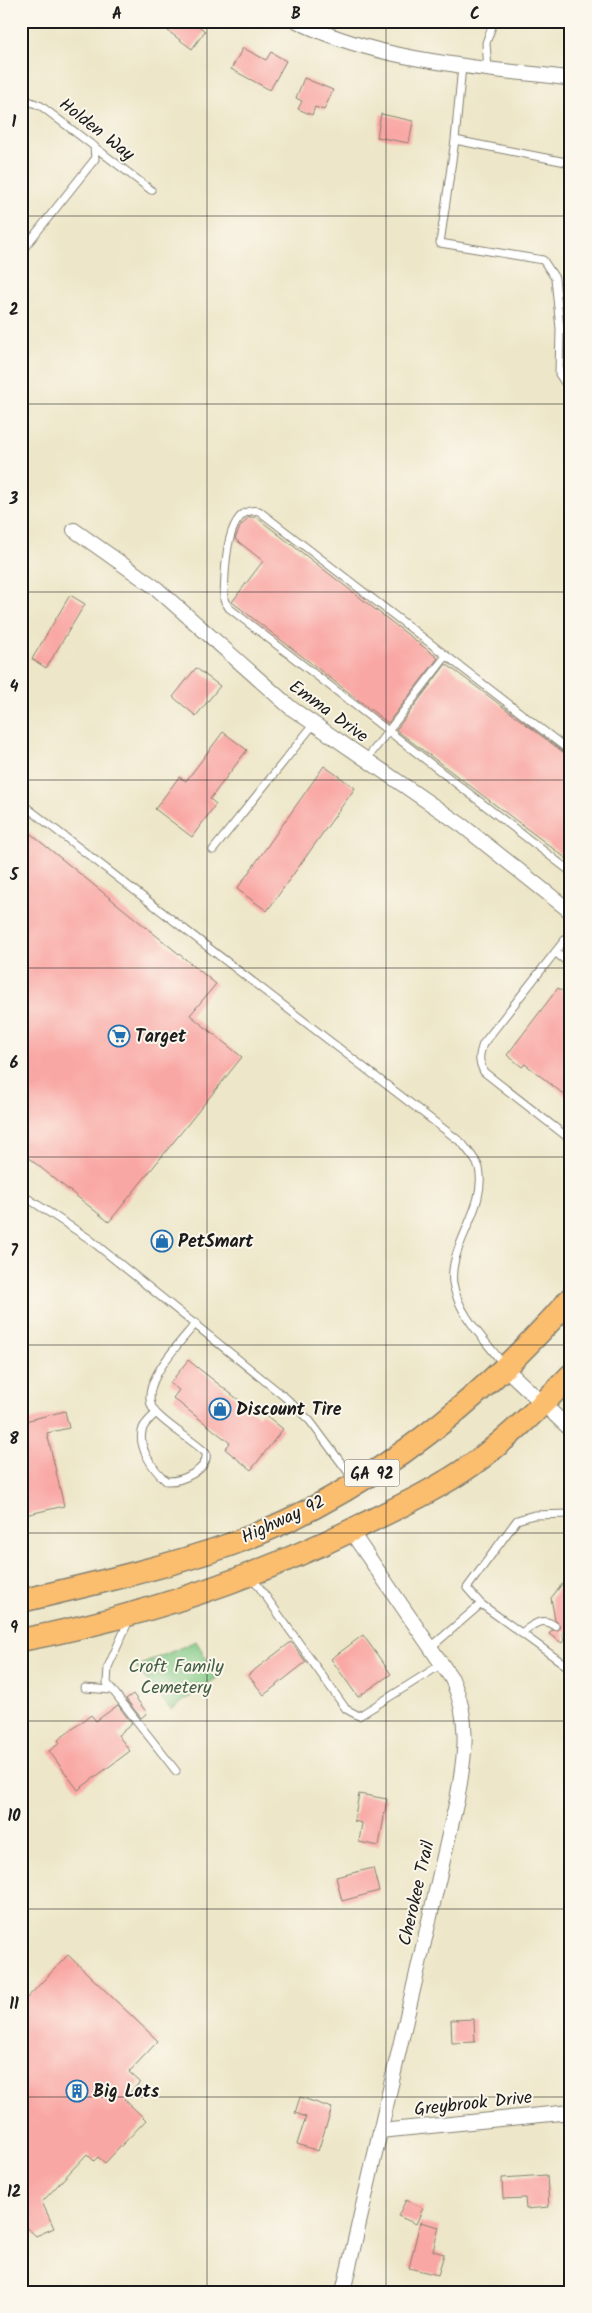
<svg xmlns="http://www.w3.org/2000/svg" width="592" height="2313" font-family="Kalam,sans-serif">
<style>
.green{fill:#7ec783;stroke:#4d7250}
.building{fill:#f9a7a4}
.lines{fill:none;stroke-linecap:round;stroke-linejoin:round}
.lane-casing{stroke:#848172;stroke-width:9}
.street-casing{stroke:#848172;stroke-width:16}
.primary-casing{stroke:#848172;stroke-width:25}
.lane{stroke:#fff;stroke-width:7}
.street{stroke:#fff;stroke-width:14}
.primary{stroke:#fbbd6e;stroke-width:22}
.grid{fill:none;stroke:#1c1c1c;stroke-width:1;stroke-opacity:0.55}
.labels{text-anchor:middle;stroke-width:4;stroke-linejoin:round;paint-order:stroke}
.shield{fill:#fbf7ec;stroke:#5f5e5a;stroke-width:1}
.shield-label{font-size:16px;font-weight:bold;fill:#1c1c1c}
.street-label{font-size:18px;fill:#1c1c1c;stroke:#fbf7ec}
.poi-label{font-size:18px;font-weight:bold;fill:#1c1c1c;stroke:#fbf7ec;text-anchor:start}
.park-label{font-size:18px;fill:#436045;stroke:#fbf7ec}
.neatline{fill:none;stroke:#1c1c1c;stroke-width:2}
.grid-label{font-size:16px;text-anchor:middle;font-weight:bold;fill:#1c1c1c}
</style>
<rect width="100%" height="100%" fill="#fbf7ec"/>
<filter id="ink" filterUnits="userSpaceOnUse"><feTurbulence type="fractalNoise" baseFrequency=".02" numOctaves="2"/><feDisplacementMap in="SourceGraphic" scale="10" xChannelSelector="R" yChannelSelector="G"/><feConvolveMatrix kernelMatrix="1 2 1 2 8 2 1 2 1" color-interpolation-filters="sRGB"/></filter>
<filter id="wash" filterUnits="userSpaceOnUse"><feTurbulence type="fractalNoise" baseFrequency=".0096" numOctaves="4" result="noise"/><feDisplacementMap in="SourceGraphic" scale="20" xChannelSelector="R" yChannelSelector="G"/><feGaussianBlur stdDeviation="1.12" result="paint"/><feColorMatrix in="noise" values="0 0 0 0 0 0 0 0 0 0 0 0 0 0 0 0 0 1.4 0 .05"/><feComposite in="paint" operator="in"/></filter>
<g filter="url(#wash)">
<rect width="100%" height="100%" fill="#ede6c8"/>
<path class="green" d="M196,1641L218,1677L171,1710L136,1667Z"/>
<g id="blocks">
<path class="building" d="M176,21H192L205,31L192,49L168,31Z
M243,48L266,60L271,52L286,61L270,90L231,69Z
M304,78L333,90L324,110L315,107L312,115L298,109L302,101L296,98Z
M381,114L413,121L409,143L377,137Z
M249,517H256L438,658L388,723L232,602L263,561L235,539L240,527Z
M70,595L85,604L46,668L32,659Z
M446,664L571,758V862L396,730Z
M196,668L220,686L196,716L173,697Z
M223,732L247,750L210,799L216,804L192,837L155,809L179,777L186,781Z
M324,766L355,788L267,911L237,889Z
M21,826L216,984L190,1015L242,1057L109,1222L21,1152Z
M558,988L571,998V1100L525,1064L522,1067L507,1055Z
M188,1360L259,1416L262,1412L283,1429L251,1470L225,1449L230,1443L173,1398L179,1390L170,1383Z
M65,1411L69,1428L47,1433L64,1506L21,1516V1422Z
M571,1573V1631L563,1632L564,1640L562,1643L549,1634L552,1630H558L560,1626L555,1620L551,1598Z
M363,1635L391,1674L358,1697L331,1659Z
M291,1642L306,1662L264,1695L248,1675Z
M133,1694L147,1713L141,1718L126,1699Z
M118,1705L132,1724L118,1735L130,1751L78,1790L49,1751L60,1743L58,1740L91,1715L96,1721Z
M359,1794L387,1799L379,1846L359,1842L362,1823L354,1821Z
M373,1868L379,1891L342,1901L336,1877Z
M68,1955L158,2041L129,2072L140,2082L124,2099L146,2120L105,2163L98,2157L94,2161L87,2154L42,2202L54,2228L36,2236L21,2222V2004Z
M474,2019L475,2042L452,2043L451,2020Z
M300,2097L332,2108L318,2151L297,2144L306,2117L295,2113Z
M547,2175L549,2207L526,2209L525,2198L503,2199L502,2178Z
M406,2200L423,2208L416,2224L398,2216Z
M420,2222L439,2227L433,2251L444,2254L438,2275L409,2268Z"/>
</g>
</g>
<g filter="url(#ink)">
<use href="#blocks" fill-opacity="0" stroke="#848172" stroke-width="1"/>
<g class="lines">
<g class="lane-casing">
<path id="lane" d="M462,66L455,140L440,243L543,260L555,278L560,329L559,374L571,392
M488,69L486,43L494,21
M21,98L41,106L151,190
M455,140L571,163
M21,252L95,159L94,146
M571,752L259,511C223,504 225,578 224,600L229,608L571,872
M366,760L446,656
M21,803L462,1143C467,1150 477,1160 479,1168C488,1207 448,1246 453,1283C458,1314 485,1340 503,1364
M213,850L313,725
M571,932L483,1044C479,1055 478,1061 484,1072L571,1140
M555,952L571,965
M21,1194L88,1238L286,1398L310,1421L354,1480
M156,1413C152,1417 145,1423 143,1428C136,1446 153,1469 166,1481C181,1482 209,1470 206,1453C191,1439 172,1429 157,1414C132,1390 180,1343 196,1323
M252,1577L346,1709L359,1716L442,1664
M481,1604L467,1588L517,1520L534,1515L571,1514
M129,1620L108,1667L107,1683L176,1771
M521,1633C533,1625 541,1616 555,1626
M567,1635L571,1638
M430,1648L481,1604L571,1669
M85,1688L112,1690"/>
</g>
<g class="street-casing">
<path id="street" d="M297,21C355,50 423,61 487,69C515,73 543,74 571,79
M74,530L156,588L291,708L463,826L571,912
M505,1368L571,1430
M380,2131L571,2112
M343,2292L457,1800C465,1756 471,1721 452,1679L350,1530"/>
</g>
<g class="primary-casing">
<path id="primary" d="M21,1601C92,1584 160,1569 229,1545C364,1496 477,1405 571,1298
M21,1640C137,1618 244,1582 350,1531C392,1510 435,1491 473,1464C509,1438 540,1407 571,1375"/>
</g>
<use href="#lane" class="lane"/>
<use href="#street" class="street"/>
<use href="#primary" class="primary"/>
</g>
</g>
<path class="grid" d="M207,21V2292M386,21V2292M21,216H571M21,404H571M21,592H571M21,780H571M21,968H571M21,1157H571M21,1345H571M21,1533H571M21,1721H571M21,1909H571M21,2097H571"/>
<defs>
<g id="supermarket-ring" transform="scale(1.125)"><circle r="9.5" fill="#fbf7ec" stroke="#1f6fb2" stroke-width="1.5"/><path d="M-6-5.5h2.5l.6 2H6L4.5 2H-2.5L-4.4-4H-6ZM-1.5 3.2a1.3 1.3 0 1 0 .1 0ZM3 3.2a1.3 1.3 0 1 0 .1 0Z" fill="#1f6fb2"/></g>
<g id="shop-ring" transform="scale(1.125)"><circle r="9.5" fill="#fbf7ec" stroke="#1f6fb2" stroke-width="1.5"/><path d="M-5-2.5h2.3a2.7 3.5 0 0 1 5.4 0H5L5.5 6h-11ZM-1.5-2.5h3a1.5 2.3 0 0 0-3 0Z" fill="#1f6fb2"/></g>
<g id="building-ring" transform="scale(1.125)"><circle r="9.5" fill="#fbf7ec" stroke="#1f6fb2" stroke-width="1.5"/><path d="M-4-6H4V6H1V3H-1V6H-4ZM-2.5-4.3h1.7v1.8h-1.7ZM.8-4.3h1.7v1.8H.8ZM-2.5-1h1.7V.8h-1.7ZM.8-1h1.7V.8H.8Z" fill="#1f6fb2"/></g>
</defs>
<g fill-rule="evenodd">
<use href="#supermarket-ring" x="119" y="1036"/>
<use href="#shop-ring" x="162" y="1241"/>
<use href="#shop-ring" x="220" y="1409"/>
<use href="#building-ring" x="77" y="2091"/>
</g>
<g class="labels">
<rect class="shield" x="344.5" y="1459.5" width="55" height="27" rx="4"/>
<g class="shield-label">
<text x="372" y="1479">GA 92</text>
</g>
<g class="street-label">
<text transform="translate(97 129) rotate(38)" y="6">Holden Way</text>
<text transform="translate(329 711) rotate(36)" y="6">Emma Drive</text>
<text transform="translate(283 1519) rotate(-25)" y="6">Highway 92</text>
<text transform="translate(416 1893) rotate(-77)" y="6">Cherokee Trail</text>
<text transform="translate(473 2103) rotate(-6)" y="6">Greybrook Drive</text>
</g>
<g class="poi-label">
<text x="135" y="1042">Target</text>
<text x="178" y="1247">PetSmart</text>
<text x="236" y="1415">Discount Tire</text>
<text x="93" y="2097">Big Lots</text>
</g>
<g class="park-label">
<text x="176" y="1672">Croft Family<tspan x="176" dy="21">Cemetery</tspan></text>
</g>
</g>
<rect width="592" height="2313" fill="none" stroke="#fbf7ec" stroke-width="55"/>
<rect x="28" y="28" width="536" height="2258" class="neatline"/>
<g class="grid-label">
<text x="117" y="19">A</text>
<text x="296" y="19">B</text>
<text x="475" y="19">C</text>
<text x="14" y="127">1</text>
<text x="14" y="315">2</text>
<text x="14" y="504">3</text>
<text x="14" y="692">4</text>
<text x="14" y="880">5</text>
<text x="14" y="1068">6</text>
<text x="14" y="1256">7</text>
<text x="14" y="1444">8</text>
<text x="14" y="1633">9</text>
<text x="14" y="1821">10</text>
<text x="14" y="2009">11</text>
<text x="14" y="2197">12</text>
</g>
</svg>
